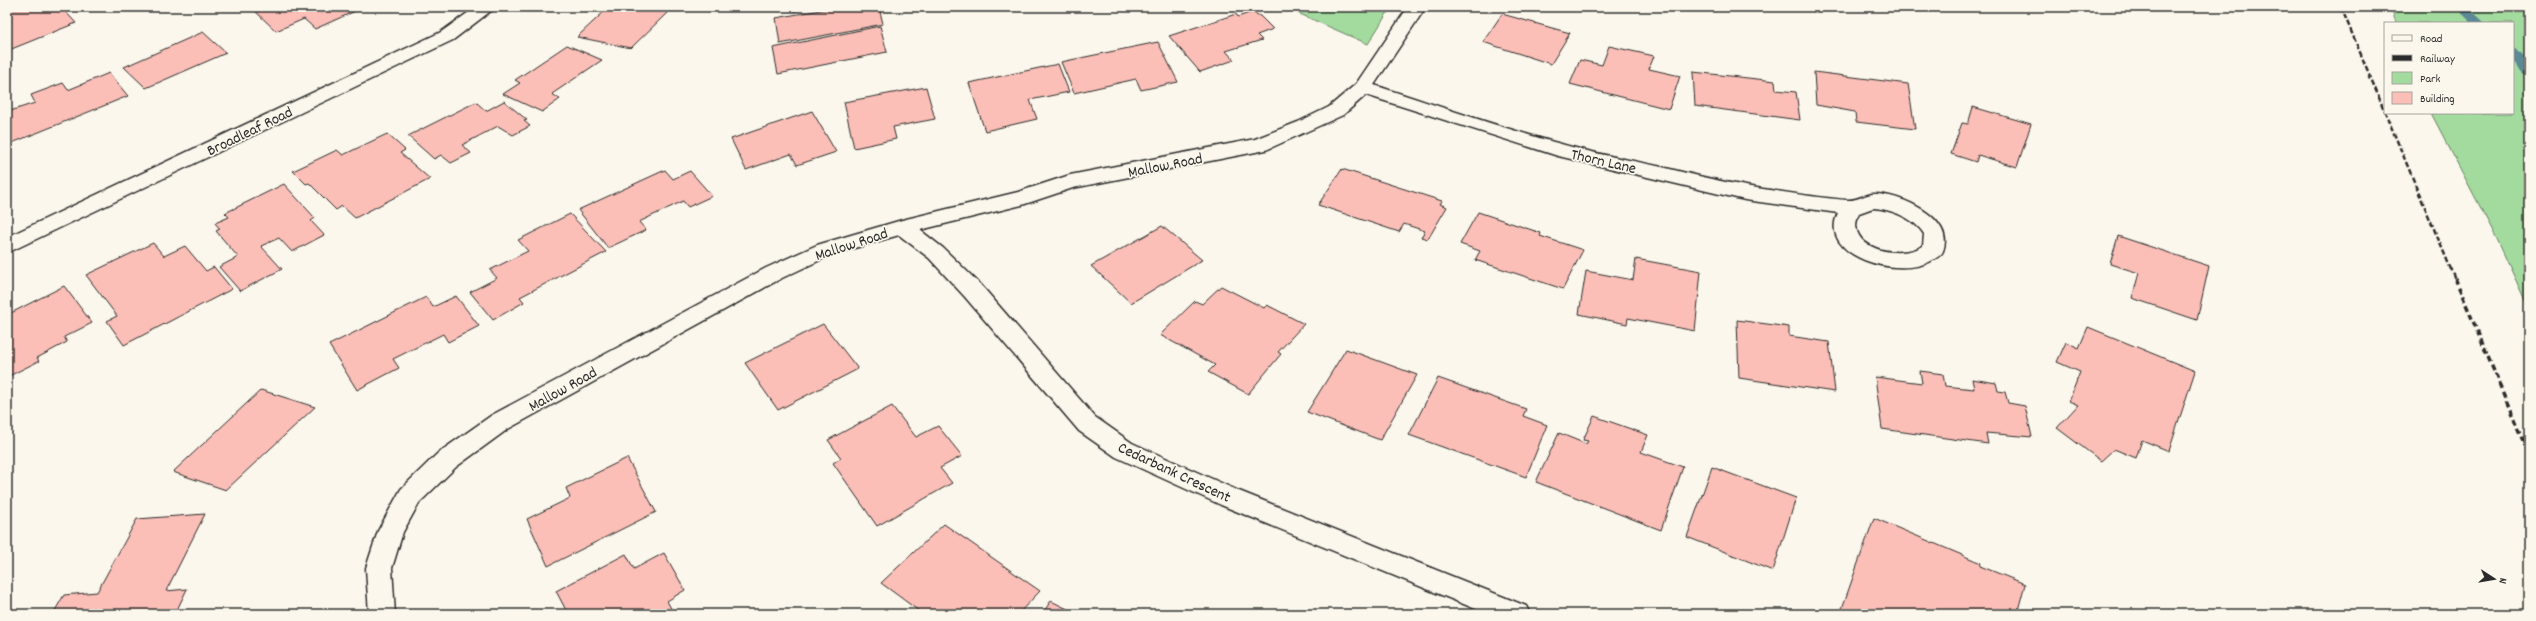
<svg xmlns="http://www.w3.org/2000/svg" width="2536" height="621" font-family="Dekko,sans-serif">
<style>
.green{fill:#a3da9e;stroke:#678264}
.lines{fill:none;stroke-linecap:round;stroke-linejoin:round}
.stream{fill:#5c8995;fill-rule:evenodd}
.building{fill:#fbbfb7;stroke:#2b2b2b}
.street-casing{stroke:#2b2b2b;stroke-width:3}
.street{fill:#fbf7ec;fill-rule:evenodd}
.rail-far1{stroke:#2b2b2b;stroke-width:2.5;stroke-dasharray:5.5 2.5;stroke-linecap:butt}
.rail{stroke:#2b2b2b;stroke-width:3.5;stroke-dasharray:6 3.5;stroke-linecap:butt}
.labels{text-anchor:middle;stroke-width:3.5;stroke-linejoin:round;paint-order:stroke}
.street-label{font-size:16px;fill:#2b2b2b;stroke:#fbf7ec}
</style>
<rect width="100%" height="100%" fill="#fbf7ec"/>
<filter id="ink" filterUnits="userSpaceOnUse"><feTurbulence type="fractalNoise" baseFrequency=".025" numOctaves="2"/><feDisplacementMap in="SourceGraphic" scale="8" xChannelSelector="R" yChannelSelector="G"/><feConvolveMatrix kernelMatrix="1 2 1 2 8 2 1 2 1" color-interpolation-filters="sRGB"/></filter>
<g filter="url(#ink)">
<path class="green" d="M1284,7H1391L1368,44Z
M2391,7H2529V309L2497,239L2431,113H2513V23H2396Z"/>
<g class="lines">
<path class="stream" d="M2455,7H2468L2485,23H2472Z
M2513,48C2525,51 2529,67 2529,78C2517,75 2513,59 2513,48Z"/>
</g>
<path class="building" d="M14,7H61L76,23L9,50L7,47V10Z
M268,7H361L362,8L315,29L304,19L276,31L256,12Z
M609,7H683L679,12L670,10L631,48L577,37Z
M794,7H814L794,11Z
M837,7H879L883,24L780,44L776,18Z
M1252,12L1260,16L1273,29L1257,35L1262,40L1226,51L1234,60L1200,72L1169,36L1236,14L1238,17Z
M1502,14L1570,33L1551,64L1483,42Z
M880,26L887,52L778,74L773,48Z
M203,32L226,53L146,88L124,67Z
M1158,42L1178,82L1141,90L1136,79L1074,93L1061,62Z
M567,45L602,60L552,94L560,99L542,112L503,94L520,83L515,80Z
M1609,46L1654,56L1649,69L1680,76L1669,109L1570,84L1580,60L1602,65Z
M1058,64L1069,92L1030,100L1037,119L985,131L969,83Z
M1693,72L1775,81L1776,90L1796,92L1800,120L1695,106Z
M1814,72L1908,84L1915,129L1856,122L1855,112L1816,105Z
M109,73L128,96L7,145V112L35,103L31,95L63,83L68,90Z
M926,87L935,119L893,127L896,139L854,148L844,102Z
M504,101L527,120L524,121L530,126L513,135L498,126L462,145L471,153L451,163L441,155L434,159L408,136L476,102L486,111Z
M1973,107L2031,124L2017,167L1978,155L1976,162L1951,154L1962,123L1968,124Z
M812,111L836,152L797,165L791,154L746,170L731,139Z
M387,134L405,150L400,153L430,179L355,218L342,206L336,210L309,183L306,184L293,171L337,150L343,155Z
M1342,169L1442,201L1440,204L1447,207L1428,239L1421,237L1425,231L1404,224L1399,232L1318,205Z
M665,170L673,179L690,171L712,196L688,207L683,201L639,222L646,230L608,248L578,210Z
M284,184L315,218L311,221L324,235L292,252L279,238L261,246L282,269L240,291L219,267L238,257L216,231L220,229L215,223L229,217L225,213Z
M1478,212L1541,233L1540,236L1583,250L1563,289L1475,260L1480,251L1460,244Z
M570,214L606,252L520,297L524,302L493,320L470,292L497,278L490,270L528,251L518,240Z
M1162,226L1202,260L1131,303L1091,266Z
M2118,236L2209,266L2197,320L2132,298L2139,273L2110,264Z
M153,243L164,256L185,246L206,271L214,267L232,289L124,345L107,321L117,316L86,275Z
M1636,259L1701,271L1695,331L1628,318L1627,324L1579,314L1586,271L1633,280Z
M64,286L92,323L64,337L67,342L37,358L39,361L7,377V315Z
M1221,286L1264,308L1267,305L1304,324L1278,352L1281,354L1248,394L1208,372L1215,365L1160,335L1195,301L1202,304Z
M456,296L479,326L448,342L443,334L393,359L399,368L357,390L329,345L426,297L433,307Z
M1737,320L1789,327V336L1829,342L1835,392L1739,378Z
M823,324L858,369L778,410L745,363Z
M2088,327L2195,371L2169,451L2142,440L2136,458L2114,449L2101,461L2057,428L2078,405L2069,401L2080,372L2057,362L2066,342L2079,348Z
M1346,349L1417,375L1380,440L1307,412Z
M1920,371L1943,374L1945,386L1974,389L1972,379L1996,383L1998,391L2005,392L2008,403L2025,406L2032,437L1986,433L1988,444L1882,429L1875,377L1922,383Z
M1438,378L1526,409L1523,416L1547,425L1526,477L1409,435Z
M261,390L315,407L226,490L173,472Z
M892,406L916,437L938,426L962,456L940,468L952,483L877,526L833,463L841,458L828,440Z
M1594,416L1648,435L1641,452L1683,467L1661,530L1536,482L1559,433L1586,444L1588,441L1583,440Z
M627,458L656,512L548,566L527,519L570,498L566,488Z
M1712,467L1796,498L1773,571L1687,537Z
M205,514L166,591L187,589L175,614H53L64,595L97,592L137,519Z
M1874,518L1981,563L1980,566L2025,584L2017,614H1840Z
M944,524L1017,575L1040,591L1018,614H923L881,583Z
M664,553L685,590L667,601L674,614H568L556,591L626,554L634,569Z
M1051,601L1078,614H1042Z"/>
<g class="lines">
<g class="street-casing">
<path id="street" d="M476,7H496L453,40L7,253V237L441,32Z
M1408,7H1426L1374,85C1436,105 1498,127 1561,144C1595,154 1631,160 1666,168C1698,176 1731,184 1763,189C1791,193 1819,198 1847,200C1856,201 1864,195 1873,194C1899,193 1956,218 1943,251C1941,256 1936,258 1931,261C1900,279 1817,257 1838,213L1745,200L1558,156L1366,95L1343,115L1266,150L1073,188L1022,205L920,230L943,248L981,285L1095,417L1132,443L1239,491L1526,606L1530,614H1488L1221,505L1116,457L1079,431L965,297L929,258L899,235L831,255L782,278L508,429L456,467L419,503L403,532L392,568L395,614H369L366,568L378,531L401,489L438,453L492,415L766,268L817,245L902,220L1018,192L1070,175L1255,139L1298,122L1329,107L1356,84ZM1873,208C1891,209 1914,218 1924,234L1923,246C1898,261 1843,248 1859,213Z"/>
</g>
<use href="#street" class="street"/>
<path class="rail-far1" d="M2341,7L2455,279"/>
<path class="rail" d="M2455,278L2529,455"/>
</g>
</g>
<g class="labels">
<g class="street-label">
<text transform="translate(249 130) rotate(-26)" y="6">Broadleaf Road</text>
<text transform="translate(1604 160) rotate(13)" y="6">Thorn Lane</text>
<text transform="translate(1165 164) rotate(-11)" y="6">Mallow Road</text>
<text transform="translate(851 243) rotate(-18)" y="6">Mallow Road</text>
<text transform="translate(562 388) rotate(-29)" y="6">Mallow Road</text>
<text transform="translate(1175 471) rotate(25)" y="6">Cedarbank Crescent</text>
</g>
</g>
<rect width="2536" height="621" fill="none" stroke="#fbf7ec" stroke-width="24"/>
<rect x="12" y="12" width="2512" height="597" fill="none" stroke="#2b2b2b" stroke-width="1.5" filter="url(#ink)"/>
<rect x="2384" y="22" width="130" height="92" fill="#fbf7ec" stroke="#a8a59f"/>
<rect x="2392" y="35" width="20" height="6" fill="#fbf7ec" stroke="#a8a59f"/>
<text x="2420" y="42" font-size="12" fill="#2b2b2b">Road</text>
<rect x="2392" y="55" width="20" height="6" fill="#2b2b2b" stroke="#a8a59f"/>
<text x="2420" y="62" font-size="12" fill="#2b2b2b">Railway</text>
<rect x="2392" y="72" width="20" height="12" fill="#a3da9e" stroke="#a8a59f"/>
<text x="2420" y="82" font-size="12" fill="#2b2b2b">Park</text>
<rect x="2392" y="92" width="20" height="12" fill="#fbbfb7" stroke="#a8a59f"/>
<text x="2420" y="102" font-size="12" fill="#2b2b2b">Building</text>
<g transform="translate(2494 579) rotate(102)" stroke="#fbf7ec" stroke-width="3" paint-order="stroke">
<path d="M0-3L7 15L0 10L-7 15Z" fill="#2b2b2b"/>
<text y="-6" font-size="11" font-weight="bold" text-anchor="middle" fill="#2b2b2b">N</text>
</g>
</svg>
